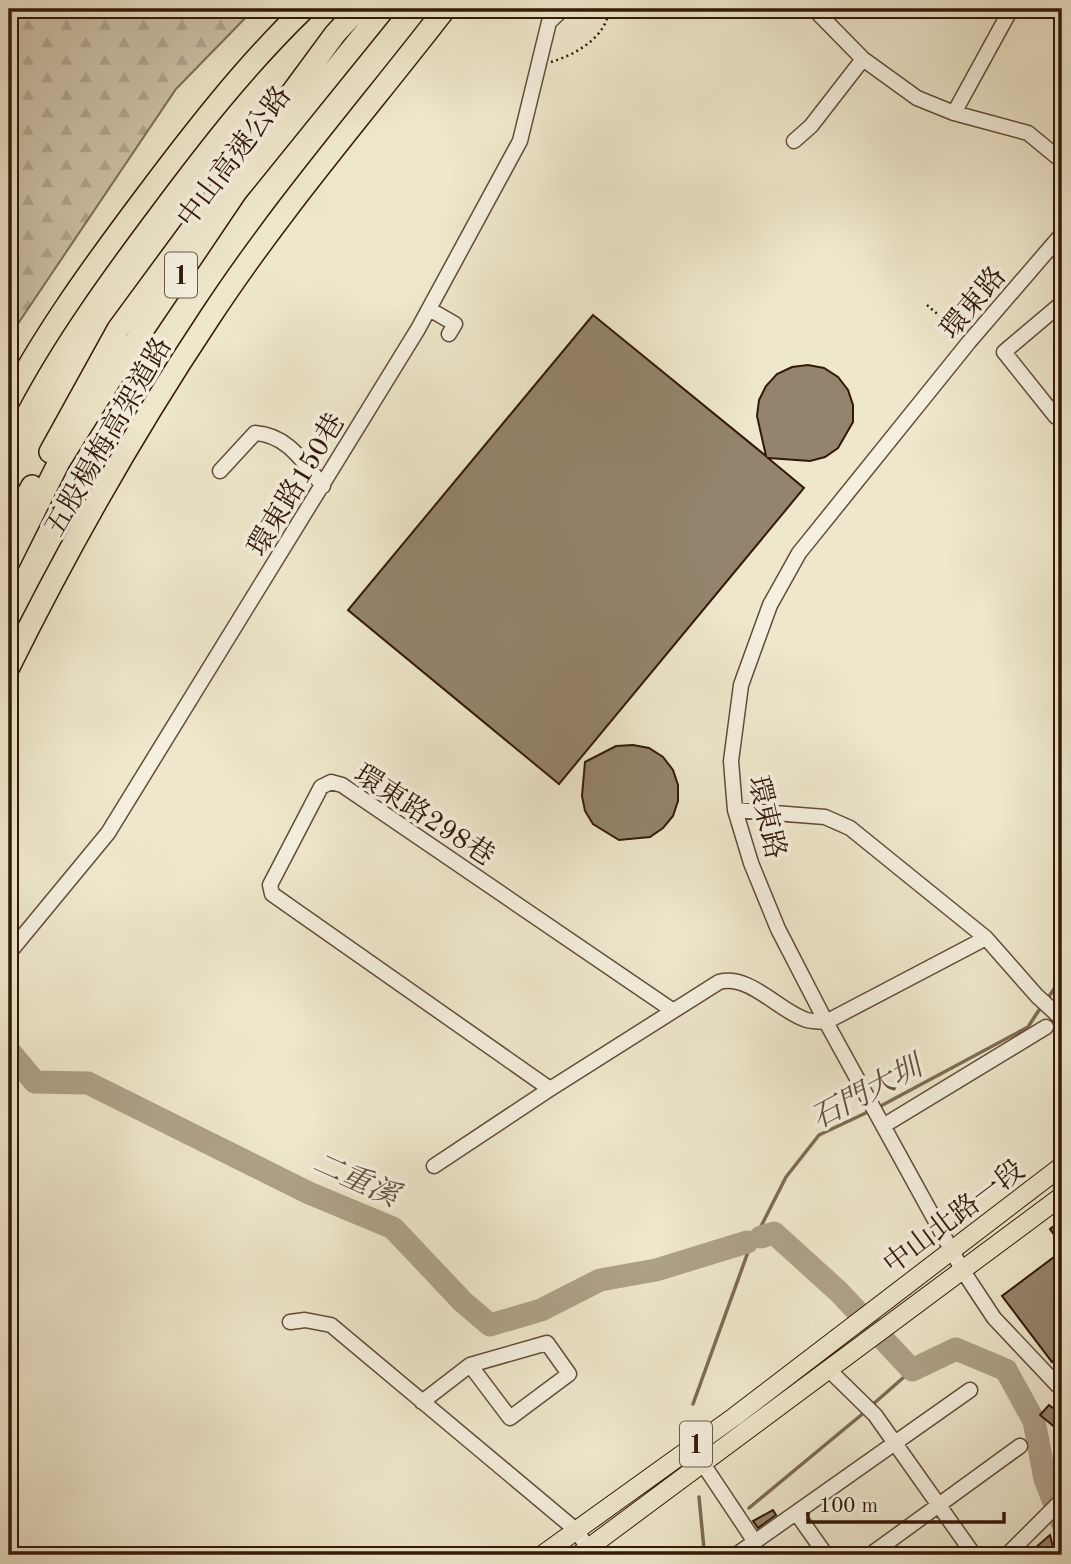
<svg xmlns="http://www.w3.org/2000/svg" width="1071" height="1564" font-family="'Old Standard TT','Noto Serif TC',serif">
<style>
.forest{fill:url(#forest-firs);stroke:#806e59;stroke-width:2}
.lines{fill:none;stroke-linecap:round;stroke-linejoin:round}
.stream{stroke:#7d6b55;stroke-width:3.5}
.river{stroke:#aea189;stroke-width:23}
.building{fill:#94846d;stroke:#331907;stroke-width:2}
.minor-casing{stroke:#624c38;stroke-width:17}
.major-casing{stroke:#331907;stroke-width:20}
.highway-casing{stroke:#331907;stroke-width:24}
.path{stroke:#331907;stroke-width:2.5;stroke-dasharray:2 3.5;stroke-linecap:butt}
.minor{stroke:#f4efde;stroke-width:14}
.major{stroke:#eee7cc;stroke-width:18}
.highway{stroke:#eee7cc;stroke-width:21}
.labels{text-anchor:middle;stroke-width:7;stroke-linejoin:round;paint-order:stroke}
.shield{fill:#f4efde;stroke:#6d5948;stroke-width:2}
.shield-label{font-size:26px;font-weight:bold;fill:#331907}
.street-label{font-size:28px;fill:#331907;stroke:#f4efde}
.water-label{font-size:30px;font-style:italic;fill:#644f3b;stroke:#f4efde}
</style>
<defs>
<pattern id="forest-firs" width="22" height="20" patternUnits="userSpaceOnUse" patternTransform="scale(1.75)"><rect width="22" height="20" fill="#cec4ab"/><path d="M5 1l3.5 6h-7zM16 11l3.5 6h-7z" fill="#b1a892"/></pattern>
</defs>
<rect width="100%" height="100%" fill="#eee7cc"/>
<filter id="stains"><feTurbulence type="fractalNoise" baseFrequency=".00286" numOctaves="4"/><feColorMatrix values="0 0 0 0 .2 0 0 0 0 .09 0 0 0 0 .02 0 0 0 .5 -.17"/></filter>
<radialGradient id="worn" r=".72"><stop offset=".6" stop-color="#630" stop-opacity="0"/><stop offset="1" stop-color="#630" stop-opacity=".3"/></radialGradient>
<path class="forest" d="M9,9H254L176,89L9,337Z"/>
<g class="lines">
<path class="stream" d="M1046,1001L1062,977
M877,1108L1028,1027L1041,1007
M693,1404L748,1252L786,1177L819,1135L870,1111
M871,1406L912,1370
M749,1508L866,1411
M698,1555L704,1549L699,1497"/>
<path class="river" d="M9,1051L35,1082L88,1083L309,1193L393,1228L463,1302L490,1325L541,1310L600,1280L656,1270L747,1242
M761,1237L774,1233L839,1292L912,1370L956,1349L1006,1370L1034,1421L1045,1479L1062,1522"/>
</g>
<path class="building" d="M593,315L766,456L757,416L759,400L766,386L777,374L792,367L808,365L824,368L838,377L848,390L853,405V422L838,448L825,457L810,461L768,458L804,488L559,784L348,610Z
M633,745L649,748L663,757L673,770L678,785V801L673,816L663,828L650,837L619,840L593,824L585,811L582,796L585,762L616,746Z
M1062,1220V1246L1050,1229Z
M1062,1251V1354L1052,1362L1002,1296Z
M1049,1405L1062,1415V1422L1057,1429L1040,1415Z
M773,1510L776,1515L758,1528L753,1521Z
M1050,1535L1055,1555H1027Z"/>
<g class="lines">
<g class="minor-casing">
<path id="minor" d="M814,9L863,59L917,98L954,113L1028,133L1062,161
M954,113L1011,9
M794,141L811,126L863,59
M1062,234L969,342L799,553L770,605L741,685L731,761L735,810L751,863L778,929L826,1022L963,1271L994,1318L1062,1390
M1062,303L1004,352L1056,417L1062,412
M429,309L455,324L449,334
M220,471L255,433C288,435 303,462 323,486
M735,810L825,817L850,828L986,938L1037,996L1062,1019
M9,953L108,833L418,329L520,141L549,22L563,9
M550,1089L272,894L270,885L321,787L331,782L342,785L672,1010
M883,1126L1046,1027
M434,1166L550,1089L719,982C749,974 777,1009 804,1019C810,1022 819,1021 826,1022L986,938
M290,1322L305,1320L331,1325L576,1530L588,1548
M830,1371L875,1415L974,1555
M422,1402L470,1365L510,1418L569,1374L547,1343L470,1365
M703,1464L755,1542
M797,1514L826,1555
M736,1555L970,1390
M870,1555L1020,1446
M1007,1555L1062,1500"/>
</g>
<g class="major-casing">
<path id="major" d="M542,1555L734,1417L1062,1166
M579,1555L1062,1196"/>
</g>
<g class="highway-casing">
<path id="highway" d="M9,401C46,331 94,265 142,201C192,134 244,67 304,9
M50,452L118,329L335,34L358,9
M9,528L32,486
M9,562L59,462L124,358L236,192L384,9
M9,667C68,548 136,428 210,317C281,209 366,111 445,9"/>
</g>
<path class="path" d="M551,62C575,55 607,37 609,9
M927,305L959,333"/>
<use href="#minor" class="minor"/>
<use href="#major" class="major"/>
<use href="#highway" class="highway"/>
</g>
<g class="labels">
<g class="shield">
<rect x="165" y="252.5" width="32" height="45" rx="5"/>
<rect x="680" y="1421.5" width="32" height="45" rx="5"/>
</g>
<g class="shield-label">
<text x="181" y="284">1</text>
<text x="696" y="1453">1</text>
</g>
<g class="street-label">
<text transform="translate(233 156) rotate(-53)" y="10">中山高速公路</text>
<text transform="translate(972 302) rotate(-50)" y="10">環東路</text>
<text transform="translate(107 436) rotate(-60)" y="10">五股楊梅高架道路</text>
<text transform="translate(295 484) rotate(-59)" y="10">環東路150巷</text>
<text transform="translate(425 814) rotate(33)" y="10">環東路298巷</text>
<text transform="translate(768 817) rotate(77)" y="10">環東路</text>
<text transform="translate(953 1216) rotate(-37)" y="10">中山北路一段</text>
</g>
<g class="water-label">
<text transform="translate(866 1092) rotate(-28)" y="10">石門大圳</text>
<text transform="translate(356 1179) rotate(24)" y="10">二重溪</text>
</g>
</g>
<rect width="1071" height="1564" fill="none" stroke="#eee7cc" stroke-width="35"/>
<rect x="10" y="10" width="1050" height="1543" fill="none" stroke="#331907" stroke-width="3.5"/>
<rect x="18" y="18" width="1036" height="1529" fill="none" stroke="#331907" stroke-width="2"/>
<path d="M808 1512v10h196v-10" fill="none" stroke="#331907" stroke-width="3.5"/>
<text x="819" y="1512" font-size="21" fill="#331907" stroke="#f4efde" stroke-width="5" paint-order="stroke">100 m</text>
<rect width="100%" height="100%" filter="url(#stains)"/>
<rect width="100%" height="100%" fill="url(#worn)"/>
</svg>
